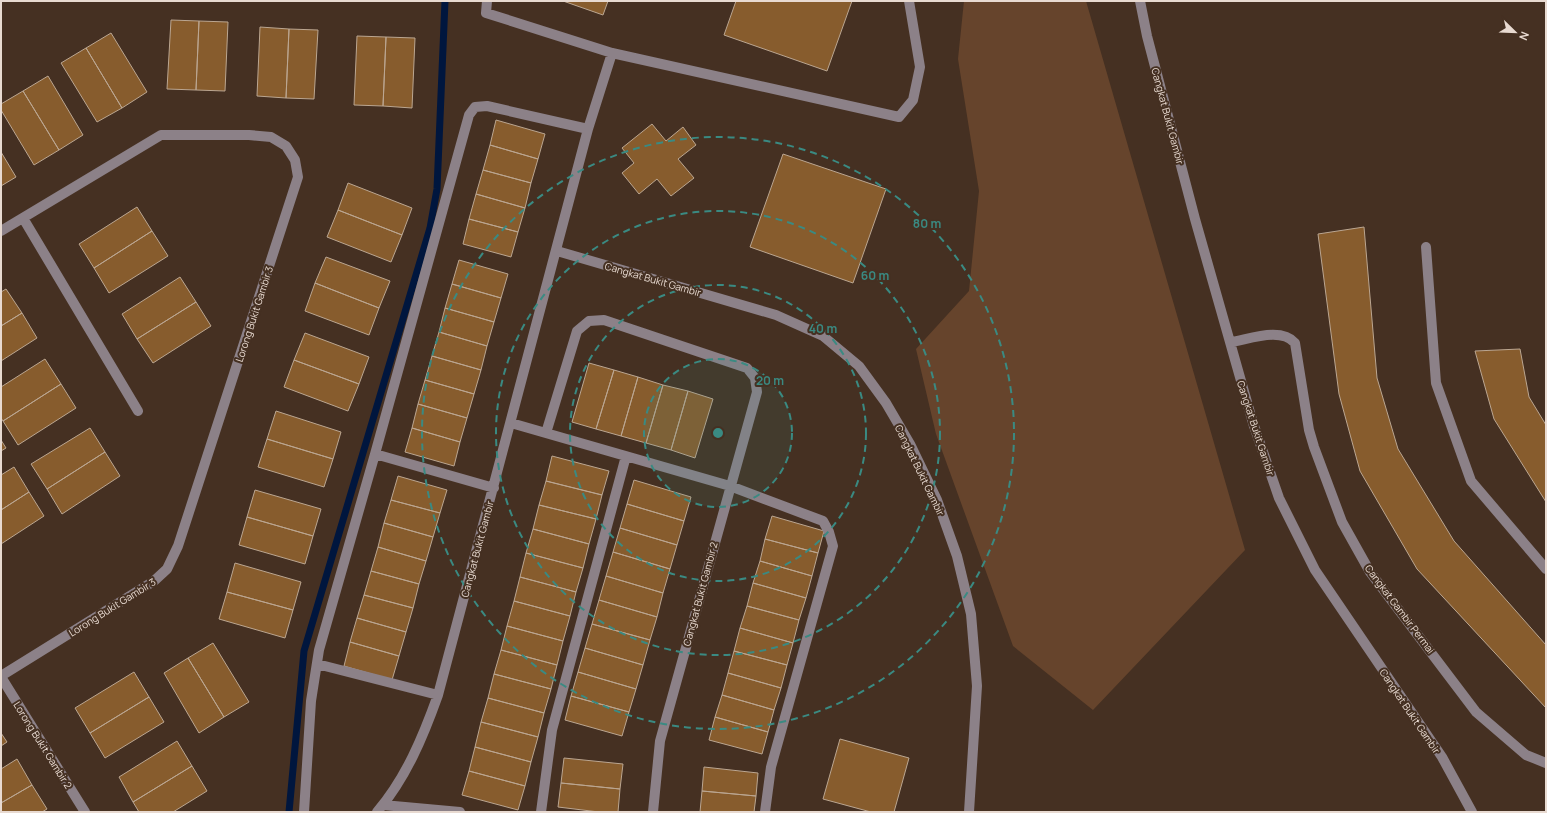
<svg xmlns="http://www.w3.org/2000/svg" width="1547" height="813" font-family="Manrope,sans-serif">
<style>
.green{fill:#66442c}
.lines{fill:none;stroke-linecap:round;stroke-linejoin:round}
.stream{stroke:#00163e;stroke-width:7}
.building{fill:#875c2d;stroke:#bba691}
.minor{stroke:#8c8188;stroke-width:10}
.ring{fill:none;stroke:#3a8a82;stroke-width:2;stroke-dasharray:7 5}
.labels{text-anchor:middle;stroke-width:4;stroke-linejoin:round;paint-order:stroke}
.street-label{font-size:10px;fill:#e8dad1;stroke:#453022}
.centre{fill:#3a8a82;stroke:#453022;stroke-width:2}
.ring-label{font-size:12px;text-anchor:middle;font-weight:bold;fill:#3a8a82;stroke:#453022;stroke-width:4;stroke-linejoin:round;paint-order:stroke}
</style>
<rect width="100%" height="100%" fill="#453022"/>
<path class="green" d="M964,1H1086L1245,550L1093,710L1013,646L936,434L916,349L969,291L979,191L958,59Z"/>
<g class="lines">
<path class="stream" d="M289,812L304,651L430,228L437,189L445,1"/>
</g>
<path class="building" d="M563,1H608L603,15Z
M736,1H852L827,71L724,35Z
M171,20L199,21L196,90L167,89Z
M199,21L228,22L225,91L196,90Z
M260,27L289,29L286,98L257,96Z
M289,29L318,30L314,99L286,98Z
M111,33L147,92L122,108L86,48Z
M357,36L386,37L383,106L354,105Z
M386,37L415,38L412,108L383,106Z
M86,48L122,108L97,122L61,63Z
M48,76L83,135L59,150L23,91Z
M23,91L59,150L34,165L1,110V104Z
M496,120L545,134L538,159L490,145Z
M652,124L666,141L683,127L696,145L678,159L694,178L671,196L657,179L639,194L622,173L634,163L622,148Z
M490,145L538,159L531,183L483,170Z
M1,152L16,177L1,186Z
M783,154L886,189L853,283L750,247Z
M483,170L531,183L525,208L476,194Z
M348,183L412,208L402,235L338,210Z
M476,194L525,208L518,232L469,219Z
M137,207L152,231L94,268L79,244Z
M338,210L402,235L391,262L327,237Z
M469,219L518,232L511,257L463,244Z
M1364,227L1377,378L1398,449L1454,541L1546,645V708L1417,569L1360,471L1339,394L1318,234Z
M152,231L168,256L109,293L94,268Z
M326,257L390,281L379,308L315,283Z
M459,260L508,274L501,298L452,284Z
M180,277L196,302L137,339L122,314Z
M315,283L379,308L369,335L305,311Z
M452,284L501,298L494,322L445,308Z
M6,289L22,313L1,326V292Z
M196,302L211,326L153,363L137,339Z
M445,308L494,322L487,346L439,332Z
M22,313L37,338L1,361V326Z
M439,332L487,346L481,370L432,356Z
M305,333L369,357L359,384L294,360Z
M1520,349L1529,397L1546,425V502L1494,419L1475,351Z
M432,356L481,370L474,394L425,380Z
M45,359L61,384L3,421L1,418V387Z
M294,360L359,384L348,411L284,387Z
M589,363L614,370L596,429L572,422Z
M614,370L638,377L621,436L596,429Z
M638,377L663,385L646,443L621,436Z
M425,380L474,394L467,418L418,404Z
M61,384L76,408L18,445L3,421Z
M663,385L688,391L671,450L646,443Z
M688,391L713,399L695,458L671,450Z
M418,404L467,418L460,442L412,428Z
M276,411L341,432L333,459L267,439Z
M90,428L105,452L47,489L31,464Z
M412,428L460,442L454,466L405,452Z
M267,439L333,459L324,487L258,467Z
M1,440L6,448L1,451Z
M105,452L120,476L62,514L47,489Z
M552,456L609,471L602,495L546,481Z
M14,467L29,492L1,510V475Z
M398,476L447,490L440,513L391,500Z
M634,480L691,497L684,521L627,504Z
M546,481L602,495L596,519L539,505Z
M255,490L321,509L313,536L247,517Z
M29,492L44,516L1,544V510Z
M391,500L440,513L433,537L384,523Z
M627,504L684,521L677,545L620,528Z
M539,505L596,519L589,544L533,529Z
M772,516L824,531L818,553L765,539Z
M247,517L313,536L305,564L239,545Z
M384,523L433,537L426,561L378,547Z
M620,528L677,545L670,569L613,552Z
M533,529L589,544L583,568L526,553Z
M765,539L818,553L812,576L760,561Z
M378,547L426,561L419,584L371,571Z
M613,552L670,569L663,593L606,576Z
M526,553L583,568L576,592L520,577Z
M760,561L812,576L806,598L753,583Z
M235,563L301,582L293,610L227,592Z
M371,571L419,584L413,608L364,595Z
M606,576L663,593L657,617L599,600Z
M520,577L576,592L570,616L514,601Z
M753,583L806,598L799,620L747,606Z
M227,592L293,610L285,638L219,619Z
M364,595L413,608L406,632L357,618Z
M599,600L657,617L650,640L592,624Z
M514,601L570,616L563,641L507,626Z
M747,606L799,620L793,643L740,628Z
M357,618L406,632L399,656L350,642Z
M592,624L650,640L643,665L585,648Z
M507,626L563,641L557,665L501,650Z
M740,628L793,643L787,665L734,651Z
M350,642L399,656L392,680L344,666Z
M213,643L249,702L224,717L188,658Z
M585,648L643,665L636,689L578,672Z
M501,650L557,665L551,689L494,674Z
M734,651L787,665L781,688L728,673Z
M188,658L224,717L199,733L164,673Z
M134,672L149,697L90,733L75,708Z
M578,672L636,689L629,712L571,696Z
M728,673L781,688L774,710L722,695Z
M494,674L551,689L544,713L488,698Z
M722,695L774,710L768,732L715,717Z
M571,696L629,712L622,736L565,720Z
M149,697L164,722L105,758L90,733Z
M488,698L544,713L538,737L481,722Z
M715,717L768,732L762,754L709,740Z
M481,722L538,737L531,762L475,747Z
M1,733L7,742L1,746Z
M840,739L909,758L894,812H871L823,799Z
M177,741L192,766L133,802L119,777Z
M475,747L531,762L525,786L469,771Z
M564,758L623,764L620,789L561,783Z
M17,759L32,785L1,803V769Z
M192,766L207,791L173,812H139L133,802Z
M704,767L758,773L756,796L702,791Z
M469,771L525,786L518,810L462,795Z
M561,783L620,789L618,812H599L558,807Z
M32,785L47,809L42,812H1V803Z
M702,791L756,796L754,812H700Z"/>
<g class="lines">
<path class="minor" d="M487,1L486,13L612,53L899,117L913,100L920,67L909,1
M1140,1L1147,36L1195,219L1253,423L1279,498L1315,570L1442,757L1472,812
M23,218L138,411
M1,231L161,135H249L271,137L286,146L295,160L298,177L178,546L167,569L154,581L1,676
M1426,247L1436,383L1471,481L1546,569
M557,251L776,315L823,336L859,366L886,403L910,444L937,500L957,556L971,614L977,686L969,812
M1231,342C1250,339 1281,327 1295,343L1309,430L1314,447L1342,522L1370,572L1476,712L1526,755L1546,763
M511,423L730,486L823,521L829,532L833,546L771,767L765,812
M546,433L577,331L589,321L604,320L747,368L755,378L757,392L660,741L653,812
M375,454L494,488
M317,664L438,695
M1,677L85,812
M383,805L460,812
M304,812L311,701L319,650L375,454L469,115L475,107L487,106L588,129
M377,812C406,778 423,737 438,695L588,129L612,53
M541,812L552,730L626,456"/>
</g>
<circle cx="718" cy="433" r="74" fill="#3a8a82" fill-opacity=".12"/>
<g class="ring">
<circle cx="718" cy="433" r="74"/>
<circle cx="718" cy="433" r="148"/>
<circle cx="718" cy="433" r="222"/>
<circle cx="718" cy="433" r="296"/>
</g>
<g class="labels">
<g class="street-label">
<text transform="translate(1168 116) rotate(75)" y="4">Cangkat Bukit Gambir</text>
<text transform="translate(653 279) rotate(16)" y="4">Cangkat Bukit Gambir</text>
<text transform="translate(254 314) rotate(-72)" y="4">Lorong Bukit Gambir 3</text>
<text transform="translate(1256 428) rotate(72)" y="4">Cangkat Bukit Gambir</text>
<text transform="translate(920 470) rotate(64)" y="4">Cangkat Bukit Gambir</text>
<text transform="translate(477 549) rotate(-75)" y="4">Cangkat Bukit Gambir</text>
<text transform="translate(700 594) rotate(-75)" y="4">Cangkat Bukit Gambir 2</text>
<text transform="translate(112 607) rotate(-32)" y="4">Lorong Bukit Gambir 3</text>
<text transform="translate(1400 609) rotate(53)" y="4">Cangkat Gambir Permai</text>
<text transform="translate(1410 711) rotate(56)" y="4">Cangkat Bukit Gambir</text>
<text transform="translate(43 745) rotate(58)" y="4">Lorong Bukit Gambir 2</text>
</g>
</g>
<circle cx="718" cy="433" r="6" class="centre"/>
<g class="ring-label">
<text x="927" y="228">80 m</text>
<text x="875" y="280">60 m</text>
<text x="823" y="333">40 m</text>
<text x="770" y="385">20 m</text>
</g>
<rect width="1547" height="813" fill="none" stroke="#e8dad1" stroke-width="4"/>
<g transform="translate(1515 32) rotate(113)" stroke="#453022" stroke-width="3" paint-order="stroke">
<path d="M0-3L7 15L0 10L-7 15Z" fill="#e8dad1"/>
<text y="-6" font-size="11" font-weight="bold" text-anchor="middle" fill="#e8dad1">N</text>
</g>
</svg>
